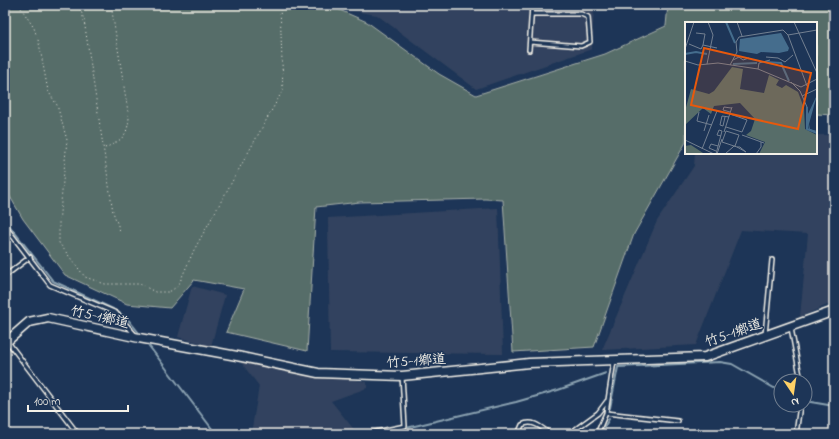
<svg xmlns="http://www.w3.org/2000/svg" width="839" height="439" font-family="'Indie Flower','LXGW WenKai TC',sans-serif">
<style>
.built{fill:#33435e}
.green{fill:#576d69;stroke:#a6afa8}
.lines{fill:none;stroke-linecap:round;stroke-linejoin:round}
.stream{stroke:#8ba2b1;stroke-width:2}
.service-casing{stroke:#f4f1e8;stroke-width:6}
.tertiary-casing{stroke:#f4f1e8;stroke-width:11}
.path{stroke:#f4f1e8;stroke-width:1;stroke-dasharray:1 3;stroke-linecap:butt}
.service{stroke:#1d3557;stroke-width:3}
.tertiary{stroke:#1d3557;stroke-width:8}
.labels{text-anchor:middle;stroke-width:3;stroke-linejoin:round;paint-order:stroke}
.street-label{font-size:14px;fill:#f4f1e8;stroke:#1d3557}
.inset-river{fill:none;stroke:#456d8d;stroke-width:2}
.inset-road{fill:none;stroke:#738091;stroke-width:1}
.view{fill:#e8590c;fill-opacity:0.15;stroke:#e8590c;stroke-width:2}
.inset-edge{fill:none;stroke:#f4f1e8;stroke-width:2}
</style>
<rect width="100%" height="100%" fill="#1d3557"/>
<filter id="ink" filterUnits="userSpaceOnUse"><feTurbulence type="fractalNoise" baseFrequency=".025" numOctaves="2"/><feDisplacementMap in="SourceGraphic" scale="8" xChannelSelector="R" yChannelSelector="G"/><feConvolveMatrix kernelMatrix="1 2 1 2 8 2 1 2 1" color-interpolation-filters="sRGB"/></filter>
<g filter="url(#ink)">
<path class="built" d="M347,5H594L592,49L476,89L377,15L347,10Z
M816,135H834V302L800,317L808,234L741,230L696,345L602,350L657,221L694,166L695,153H816Z
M498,208L503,354L330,352L328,218Z
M192,286L225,295L211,346L178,337Z
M240,361L367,382V388L331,401L356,432L349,434H251L259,386Z"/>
<path class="green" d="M5,5H335V8L367,22L439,74L476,95L605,54L666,26L668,5H834V115L816,114V23H686V142L634,234L594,347L513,352L503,200L485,199L360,202L316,207L307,351L226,332L244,289L194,280L170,308L127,304L65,275L23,219L5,188Z"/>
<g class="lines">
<path class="stream" d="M5,220L53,281L113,309L127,318L139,333
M149,346L216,434
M618,367L720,362L732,364L781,392
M805,401L834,406
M610,408L618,367
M381,434L516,402L558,390L606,373
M600,434L609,419"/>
<g class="service-casing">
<path id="service" d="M530,42L581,46L590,42L588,17L581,14H532
M529,50L532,5
M5,226L50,285L116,313L136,336
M5,276L30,257
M791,328L801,381
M765,335L772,260
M8,342L78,434
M606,413L678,421
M366,434L405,426L402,376
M518,434L522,425C533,419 542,428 550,434
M569,434L598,413L607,401
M597,434L606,413L614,361
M796,434L800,405"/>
</g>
<g class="tertiary-casing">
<path id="tertiary" d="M5,343L29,322L48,318L139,338L237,356L318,373L402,376L529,363L705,357L834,311"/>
</g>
<path class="path" d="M19,5L34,28L39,43L48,91L57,105L67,140L59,223V243L85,277L105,284H140L155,292H169L178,286L194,250L283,90L280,5
M79,5L84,20L113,212L120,231
M105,148C121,140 127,138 129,118L111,5"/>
<use href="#service" class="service"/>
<use href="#tertiary" class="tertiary"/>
</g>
</g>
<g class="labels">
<g class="street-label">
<text transform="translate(100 316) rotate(13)" y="5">竹5-1鄉道</text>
<text transform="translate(733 332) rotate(-19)" y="5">竹5-1鄉道</text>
<text transform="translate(416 360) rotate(-4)" y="5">竹5-1鄉道</text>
</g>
</g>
<g transform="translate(685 22)">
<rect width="132" height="132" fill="#1d3557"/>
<path d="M47,45L58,47L55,67L79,71L84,53L94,58L91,63L97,66L101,63L113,70L119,86L120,107L132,113V132H74L80,120L61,113L66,109L70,97L55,81L29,84L26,92L18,86L0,103V89L6,67L24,72L29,69ZM6,123L18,131L26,132H0V124Z" fill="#576d69"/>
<path d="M96,11L104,26L103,29L94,31L76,30L72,32L54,29L55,17ZM132,73L124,102L125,107L132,109H124L122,94Z" fill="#456d8d"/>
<path class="inset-river" d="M41,0L50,21M0,32L11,30L22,32M80,40L96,41L104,59M48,42L72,41M122,85V107L132,111"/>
<path class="inset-road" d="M52,0L57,14M109,0L132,51M11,11L20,12L18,23M103,13L132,8M4,22L16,27L18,23L32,26M0,27L9,0M81,35L93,36L100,40L108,33M48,38L54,35L58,38L64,36M0,39L13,43L33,41L73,47L116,65L132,57M22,42L28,13L23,0M45,43L52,30L51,20L54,15L98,8L103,13L122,64M73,47L74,41L85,38M106,60L115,69L122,85M117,74L132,67M14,90L12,99L27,103M45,90L38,88L39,85L46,86M40,95L38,104L35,103L37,94L44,95M41,105L57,110L62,98L45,92M19,109L24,93M39,110L47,85M57,113L79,121M0,118L29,132M17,127L32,89M31,129L24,126L26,122L33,124M31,132L37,109L34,108L32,113L36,114M32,132L37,117M40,132L48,125L49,124H50L54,113L41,109L37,120L52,125H55L56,126L61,130L52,125M71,132L76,125V120"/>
<path class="view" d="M19,26L126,51L113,107L6,83Z"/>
<rect width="132" height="132" class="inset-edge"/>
</g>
<rect width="839" height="439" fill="none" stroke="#1d3557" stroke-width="20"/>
<rect x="10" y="10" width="819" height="419" fill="none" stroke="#f4f1e8" stroke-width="1.5" filter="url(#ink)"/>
<g transform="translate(793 393) rotate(167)"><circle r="19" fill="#1d3557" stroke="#738091"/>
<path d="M0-3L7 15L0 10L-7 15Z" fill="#ffd166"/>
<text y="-6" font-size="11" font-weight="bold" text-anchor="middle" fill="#f4f1e8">N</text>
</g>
<path d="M28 405v6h100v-6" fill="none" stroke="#f4f1e8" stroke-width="2"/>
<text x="34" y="405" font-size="12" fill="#f4f1e8" stroke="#1d3557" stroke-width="3" paint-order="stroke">100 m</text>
</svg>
